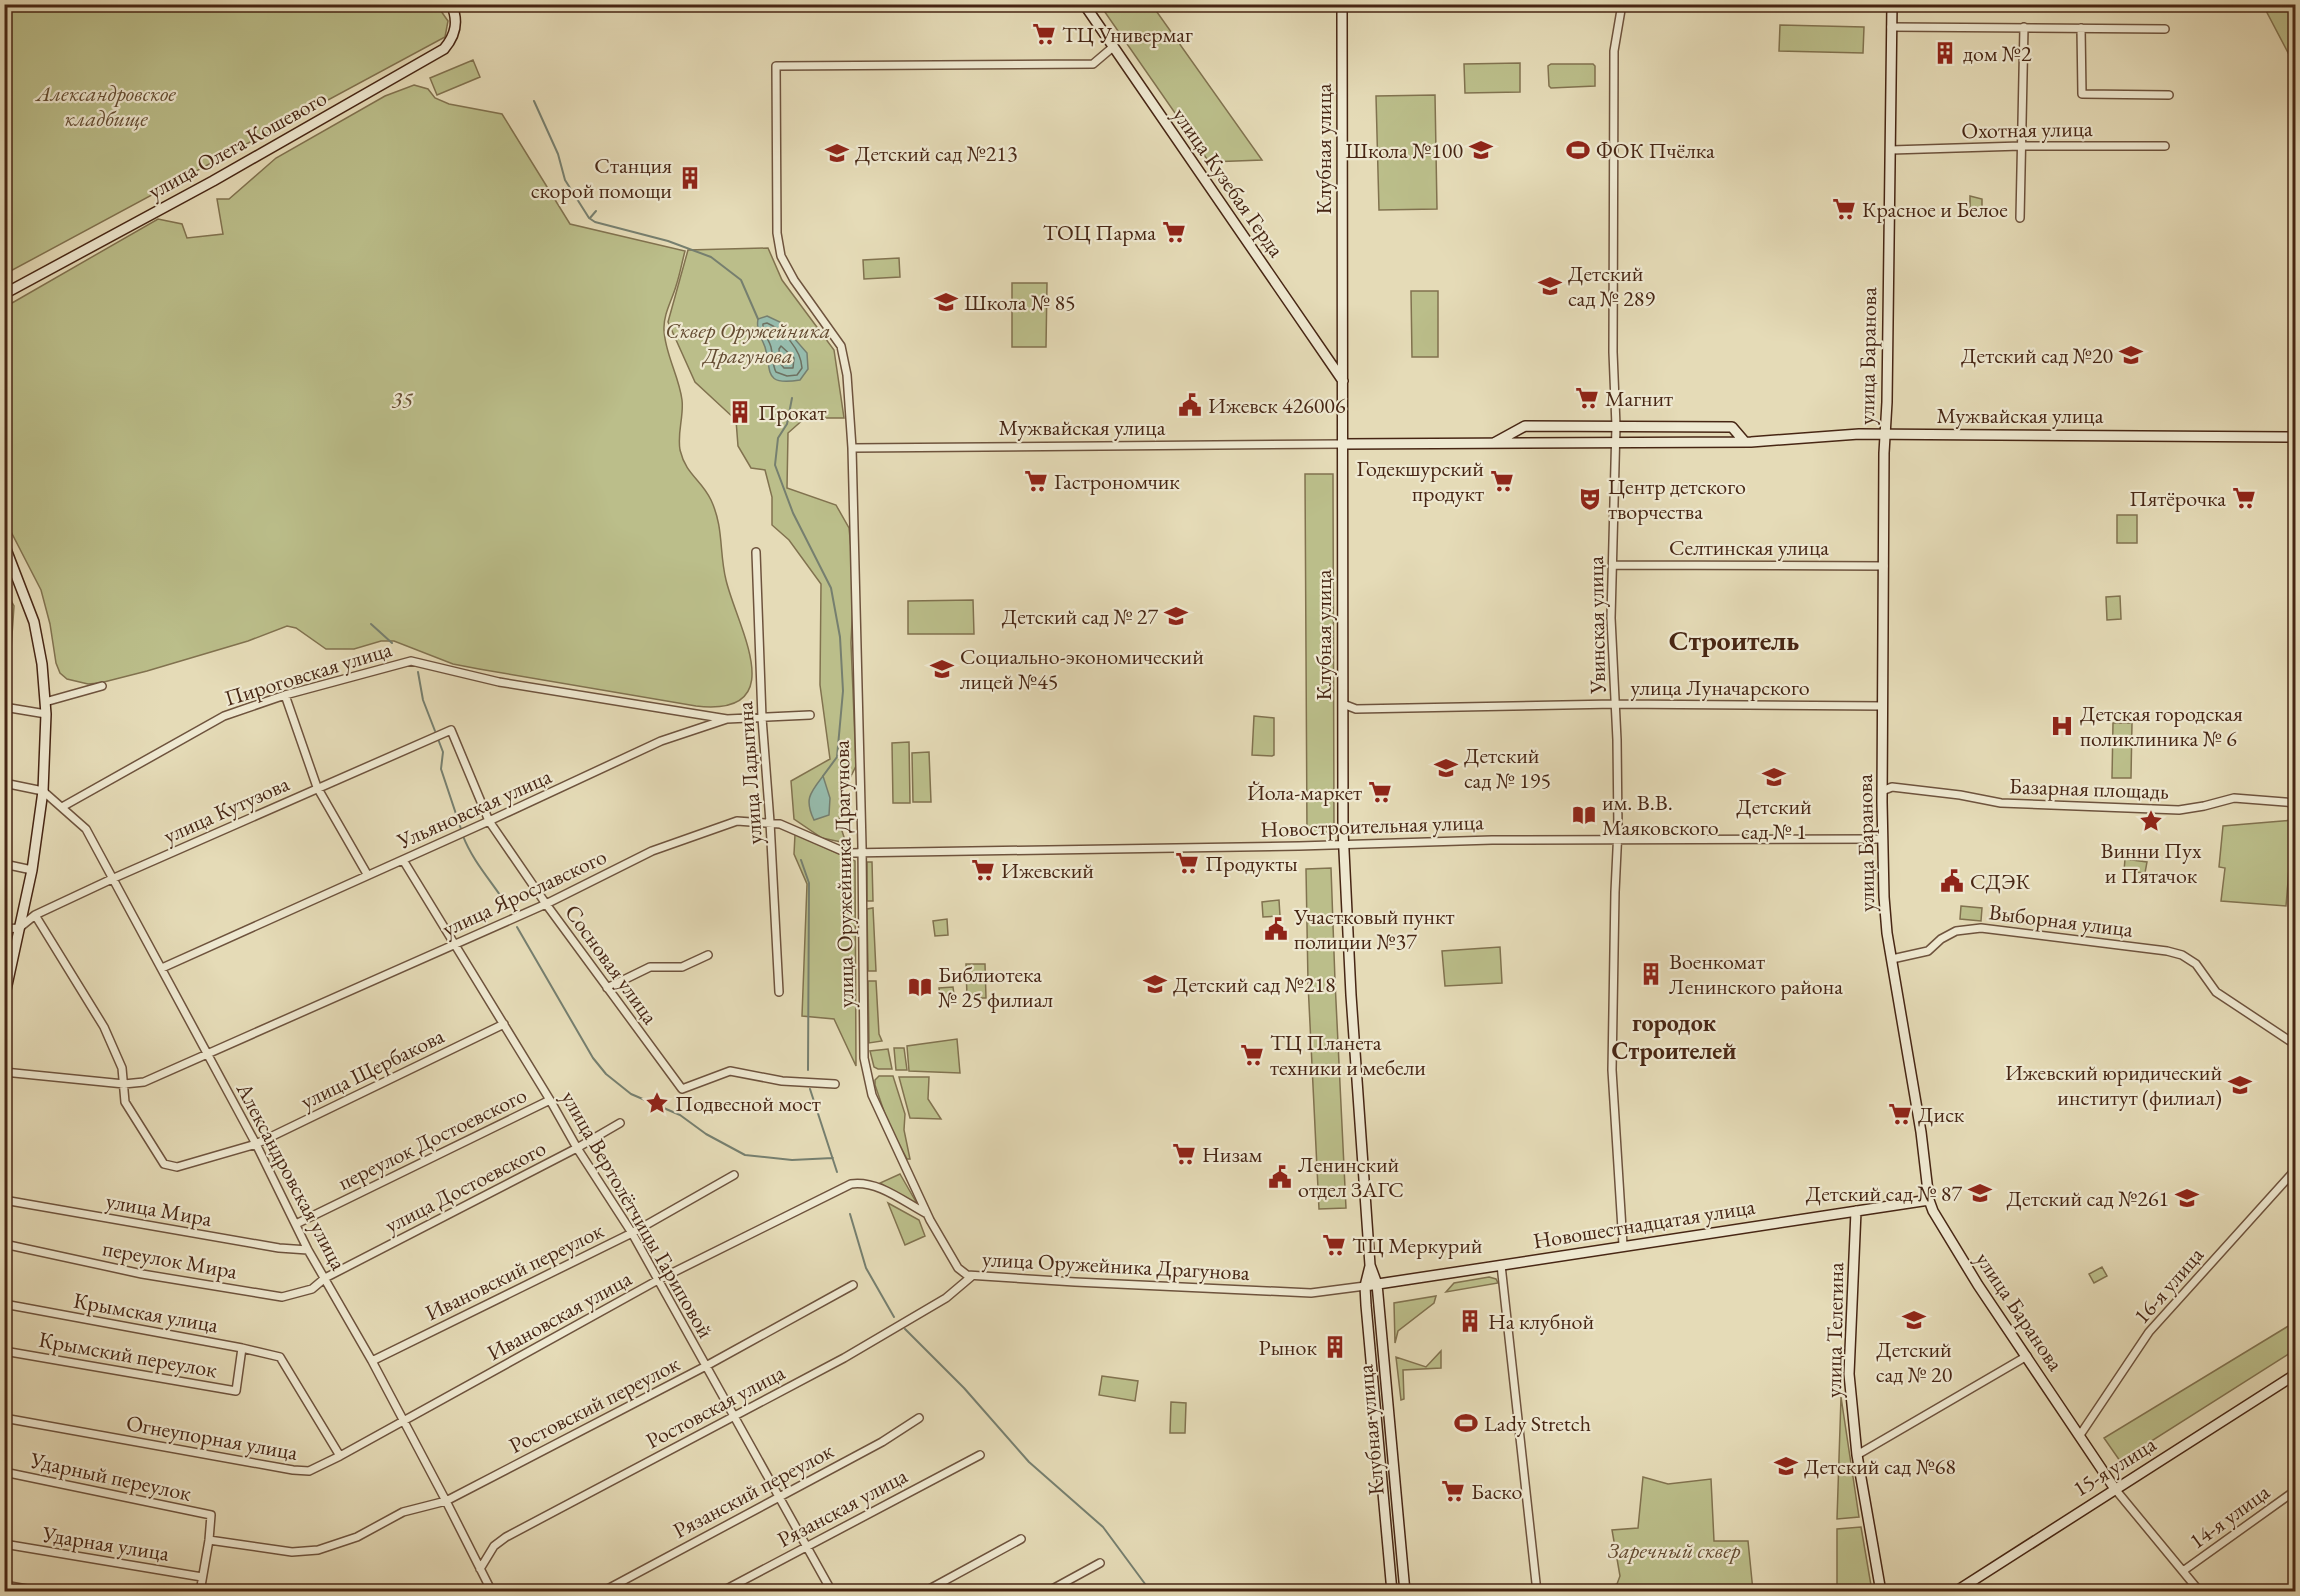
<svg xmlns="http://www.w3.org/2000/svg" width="2300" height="1596" font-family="'EB Garamond',serif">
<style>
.green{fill:#bbbe8a;stroke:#81724f;stroke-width:1.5}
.water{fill:#96bbac;stroke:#767f6f;stroke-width:1.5}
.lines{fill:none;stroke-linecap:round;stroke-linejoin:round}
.shore{stroke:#6e7060;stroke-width:1.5}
.stream{stroke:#767f6f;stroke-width:2}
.street-casing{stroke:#6e533d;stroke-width:10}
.secondary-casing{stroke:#472614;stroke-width:12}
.street{stroke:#eee8d0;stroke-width:7}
.secondary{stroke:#eee8d0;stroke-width:9}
.labels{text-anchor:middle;stroke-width:4.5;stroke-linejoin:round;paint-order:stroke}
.poi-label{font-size:22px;fill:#472614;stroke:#eee8d0;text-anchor:start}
.park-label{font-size:22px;font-style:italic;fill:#644c32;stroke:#eee8d0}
.street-label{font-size:22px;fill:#472614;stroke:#eee8d0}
.neighbourhood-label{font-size:24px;font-weight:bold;fill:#472614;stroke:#eee8d0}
.district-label{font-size:28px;font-weight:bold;fill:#472614;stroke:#eee8d0}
</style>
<rect width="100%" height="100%" fill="#e5dbb7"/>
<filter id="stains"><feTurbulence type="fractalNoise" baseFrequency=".00333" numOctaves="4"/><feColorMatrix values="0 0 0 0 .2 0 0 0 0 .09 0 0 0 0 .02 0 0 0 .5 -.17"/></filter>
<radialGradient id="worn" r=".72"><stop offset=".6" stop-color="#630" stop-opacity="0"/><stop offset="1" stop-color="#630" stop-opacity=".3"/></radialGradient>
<path class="green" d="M436,4L448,21L445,37L5,274V5Z
M1100,5H1152L1262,160L1209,162Z
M2263,5H2295V66Z
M1780,25L1864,27L1863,53L1779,51Z
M473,60L480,77L437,95L430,78Z
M1520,63V92L1465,93L1464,64Z
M1551,64H1593L1595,66V86L1551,88L1549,86L1548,66Z
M414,85L428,89L435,98L449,104L502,114L570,224L685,251C682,262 680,274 676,286C672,300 663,315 664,330C665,354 679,376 682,400C684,417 677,432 680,450C686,475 701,479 711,500C724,528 719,552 726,580C737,627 793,717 696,706L479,669L453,664L394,641H381L354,649H326L296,628L287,626L248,641L147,671L100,683L88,684L67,679L60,673L56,663L50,624L41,590L5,520V307L158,219L182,224L187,238L223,234L217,199H229L276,158L385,96Z
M1435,95L1437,209L1379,210L1376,96Z
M1970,196L1982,199V215H1970Z
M768,248L782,280L834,350L844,418H805L788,433L787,488L836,505L849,528L854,579L851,643L856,766L842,794L839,822L846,843L822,838L794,819L791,781L830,759L820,685L821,584L789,540L772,525V497L765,470L751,468L738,446L736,420L695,382L668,322L688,250Z
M899,258L900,277L864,279L863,260Z
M1012,283H1047L1046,347H1012Z
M1411,291H1438V357H1412Z
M1305,474H1333L1334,833L1307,834Z
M2117,515H2137V543H2117Z
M4,588L14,606L8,694H4Z
M2120,596L2121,619L2107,620L2106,597Z
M973,600L974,634H908V601Z
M1254,716L1274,718V755L1272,756L1252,755Z
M2113,723H2132L2131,778H2112Z
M909,742L910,803H893L892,743Z
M929,752L931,802H913L912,753Z
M2293,820L2286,906L2221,901L2225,868L2219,867L2223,826Z
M795,834L855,861L856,1066L834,1019L802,1016L807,884L794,854Z
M2125,859L2147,862L2145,873L2124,871Z
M867,862H872L873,901H867Z
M1331,868L1335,981L1346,1208L1319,1209L1308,983L1306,869Z
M1279,900L1280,916L1263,917L1262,902Z
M1961,906L1982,908L1981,921L1960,919Z
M873,908L876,971H868L867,909Z
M947,919L948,935L935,936L933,921Z
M1500,947L1502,983L1445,986L1442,951Z
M966,964H985L986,998H967Z
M868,981H876L879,1034L882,1041L869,1043Z
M953,987L955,1002L941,1004L939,988Z
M957,1039L960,1073L909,1071L907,1046Z
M894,1048H904L907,1070H896Z
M888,1049L892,1069H878L874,1067L870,1051Z
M879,1076H893L905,1114L904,1130L910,1159H907L888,1123L875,1085V1080Z
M899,1077H929L928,1099L941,1119L910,1118Z
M900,1174L919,1207L880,1183Z
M888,1203L919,1220L925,1236L905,1245Z
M2102,1267L2107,1276L2094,1283L2089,1274Z
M1489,1277L1496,1279L1498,1283L1446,1292L1454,1283Z
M1436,1296L1434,1303L1398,1331L1395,1343L1394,1303Z
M2295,1322V1350L2120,1461L2104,1438Z
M1441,1351V1368L1403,1370L1404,1399L1401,1400L1396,1357L1426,1367Z
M1102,1376L1138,1381L1135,1401L1099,1395Z
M1841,1397L1859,1517L1837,1519Z
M1171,1402L1186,1403L1185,1433H1170Z
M1643,1477L1668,1484L1711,1479L1714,1541H1748L1753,1591H1595L1617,1584L1620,1576L1612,1530L1638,1528Z
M1861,1527L1872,1591H1837V1529Z"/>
<path class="water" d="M767,316L780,322L807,353L808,369L800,380C763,386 772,372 765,347C761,336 756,331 758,319Z
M823,776L830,798L829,815L814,820C804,799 810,793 823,776Z"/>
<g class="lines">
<path class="shore" d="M767,323C784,330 801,350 802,368L797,375L787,376L776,372C772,364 773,356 771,347C769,339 762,333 763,324Z
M781,346L794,358L793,368H784L780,363L779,349Z"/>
<path class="stream" d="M534,101L558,154L565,180L589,218L595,222L668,241L711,257L741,280L758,319
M590,218L596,211
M792,398L787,424L778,438L775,465L793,513L831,588L840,637L843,691L837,757L823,776
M371,624L392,643
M418,672L423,700L435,731
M438,739L443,752L441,769L461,829
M463,836C473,862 493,883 508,907
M801,860L809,883L808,1070
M517,927L593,1058L606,1074L631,1094L680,1115L706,1134L745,1155L792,1160L833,1158
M810,1089L837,1172
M850,1214L866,1268L894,1317
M905,1329L964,1388L1029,1462L1103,1527L1151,1592"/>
<g class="street-casing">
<path id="street" d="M1622,4L1614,51L1613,352L1616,426L1611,618L1617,740L1618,829L1615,892L1612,1070L1623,1245
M537,7L596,4
M1891,27L2165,29
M2081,28L2082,94L2169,95
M1113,47L1093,64L776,66L777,233L781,256L794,280L841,346L847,375L852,448L862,846L864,1058L872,1095L930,1220L958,1268L967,1275L1075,1282L1311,1293L1365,1286
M1891,150L2021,146H2165
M2020,218L2024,27
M852,448L1342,444
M756,552L762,718L770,822L779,992
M1614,565L1884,566
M285,695L317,787L367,874
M45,702L102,686
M1343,704L1356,709L1615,704L1883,706
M4,707L46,714
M4,783L43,791L86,829L256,1144L308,1250L372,1361L446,1501L492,1592
M1882,791L1892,787L1960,795L2001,803L2179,810L2204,806L2234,798L2296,803
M62,807L224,716L285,695L411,661L499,682L727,719
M403,860L550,1100L577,1148L632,1233L832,1592
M4,864L32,870
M35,915L104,1027L122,1068L125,1102L164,1164L177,1167L256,1144L504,1024
M4,929L19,928L35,915L114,878L451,730L489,821L546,904L682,1089L730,1071L782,1081L835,1084
M1892,959L1928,951L1941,939L1956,931L1981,928L2167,951L2182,955L2196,964L2216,992L2296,1045
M162,968L489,821L661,741L727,719L810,715
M607,988L650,967H682L708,955
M4,1072L124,1084L144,1082L546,904L652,851L737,821L780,824L847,853L1299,846L1492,840L1883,839
M4,1200L279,1248L308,1250
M296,1224L550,1100
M4,1244L142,1274L282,1297L312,1289L325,1278L577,1148L620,1123
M1501,1265L1537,1592
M4,1304L242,1348L280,1357L340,1456
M4,1351L236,1391L242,1348
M372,1361L632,1233L734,1175
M4,1418L293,1470L309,1471L340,1456L658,1280L851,1184C878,1180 904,1202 927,1214
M2080,1435L2149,1332L2296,1169
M1857,1455L2027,1356
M4,1472L211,1515L209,1540L200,1592
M2115,1489L2200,1592
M209,1540L292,1552L318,1550L357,1537L403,1512L446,1501L706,1366L853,1285
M4,1544L202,1577
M480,1569L494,1546L506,1537L844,1358L946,1298L972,1276
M2183,1571L2296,1490
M4,1585L44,1592
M602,1592L882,1442L919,1418
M721,1592L980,1455
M924,1592L1021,1539
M1047,1592L1100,1563"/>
</g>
<g class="secondary-casing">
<path id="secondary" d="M1084,4L1343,381
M1342,4L1343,830L1351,995L1370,1265L1377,1284L1405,1592
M1892,4L1887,402L1884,453L1882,802L1884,897L1887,933L1921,1132L1929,1200L1933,1211L1978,1285L2115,1489
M4,294L213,181L444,49C456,35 459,21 451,4
M1494,443L1525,426L1732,427L1744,441
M1342,444L1751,442L1859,434L2296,437
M4,544L34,622L42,664L46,714L43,791L32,870L4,999
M1856,1211L1849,1374L1857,1455L1881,1592
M1370,1266L1365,1286L1366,1305L1392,1592
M1365,1286L1929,1200
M1955,1592L2296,1374"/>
</g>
<use href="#street" class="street"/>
<use href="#secondary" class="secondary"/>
</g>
<defs>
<g id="supermarket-bare" transform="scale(1.8)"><path d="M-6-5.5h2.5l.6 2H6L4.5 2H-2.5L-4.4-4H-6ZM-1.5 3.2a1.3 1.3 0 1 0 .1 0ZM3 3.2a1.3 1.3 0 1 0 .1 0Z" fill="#8f2418" stroke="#eee8d0" stroke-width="2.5" paint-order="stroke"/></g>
<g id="building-bare" transform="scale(1.8)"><path d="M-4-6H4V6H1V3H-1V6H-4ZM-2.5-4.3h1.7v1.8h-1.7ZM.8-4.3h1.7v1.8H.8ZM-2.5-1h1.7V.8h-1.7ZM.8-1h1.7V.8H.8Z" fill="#8f2418" stroke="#eee8d0" stroke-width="2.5" paint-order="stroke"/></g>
<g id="school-bare" transform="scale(1.8)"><path d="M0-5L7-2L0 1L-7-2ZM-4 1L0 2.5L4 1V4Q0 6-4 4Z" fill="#8f2418" stroke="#eee8d0" stroke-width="2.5" paint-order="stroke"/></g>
<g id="stadium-bare" transform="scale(1.8)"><path d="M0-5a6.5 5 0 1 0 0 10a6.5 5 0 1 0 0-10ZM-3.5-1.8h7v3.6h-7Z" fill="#8f2418" stroke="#eee8d0" stroke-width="2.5" paint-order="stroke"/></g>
<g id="civic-bare" transform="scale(1.8)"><path d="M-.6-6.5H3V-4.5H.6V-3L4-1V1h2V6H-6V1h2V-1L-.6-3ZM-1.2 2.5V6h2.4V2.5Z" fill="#8f2418" stroke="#eee8d0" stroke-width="2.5" paint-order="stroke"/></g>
<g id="theatre-bare" transform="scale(1.8)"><path d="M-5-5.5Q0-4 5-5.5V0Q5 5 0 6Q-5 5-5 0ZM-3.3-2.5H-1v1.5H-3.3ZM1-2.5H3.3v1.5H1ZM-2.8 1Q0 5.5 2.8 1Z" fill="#8f2418" stroke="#eee8d0" stroke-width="2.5" paint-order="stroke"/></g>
<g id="hospital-bare" transform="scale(1.8)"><path d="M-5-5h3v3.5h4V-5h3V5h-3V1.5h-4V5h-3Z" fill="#8f2418" stroke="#eee8d0" stroke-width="2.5" paint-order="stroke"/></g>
<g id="library-bare" transform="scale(1.8)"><path d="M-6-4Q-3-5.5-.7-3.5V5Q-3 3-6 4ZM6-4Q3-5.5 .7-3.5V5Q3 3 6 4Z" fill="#8f2418" stroke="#eee8d0" stroke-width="2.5" paint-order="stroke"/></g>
<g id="sight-bare" transform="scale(1.8)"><path d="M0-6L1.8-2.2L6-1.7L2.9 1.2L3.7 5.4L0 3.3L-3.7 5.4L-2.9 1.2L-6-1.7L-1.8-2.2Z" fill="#8f2418" stroke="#eee8d0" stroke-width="2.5" paint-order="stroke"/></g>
<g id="university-bare" transform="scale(1.8)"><path d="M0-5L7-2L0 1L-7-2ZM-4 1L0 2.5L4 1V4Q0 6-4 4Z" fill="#8f2418" stroke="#eee8d0" stroke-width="2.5" paint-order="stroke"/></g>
</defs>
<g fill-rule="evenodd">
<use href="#supermarket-bare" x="1044" y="34"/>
<use href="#building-bare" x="1945" y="53"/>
<use href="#school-bare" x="1481" y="150"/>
<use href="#stadium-bare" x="1578" y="150"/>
<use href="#school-bare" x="837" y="153"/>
<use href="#building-bare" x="690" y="178"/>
<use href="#supermarket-bare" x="1844" y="209"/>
<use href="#supermarket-bare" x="1174" y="232"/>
<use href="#school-bare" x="1550" y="286"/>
<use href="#school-bare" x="946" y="302"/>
<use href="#school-bare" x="2131" y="355"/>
<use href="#supermarket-bare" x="1587" y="398"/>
<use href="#civic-bare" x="1190" y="405"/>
<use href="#building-bare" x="740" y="412"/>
<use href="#supermarket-bare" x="1036" y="481"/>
<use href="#supermarket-bare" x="1502" y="481"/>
<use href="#supermarket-bare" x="2244" y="498"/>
<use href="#theatre-bare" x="1590" y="499"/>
<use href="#school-bare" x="1176" y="616"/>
<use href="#school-bare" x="942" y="669"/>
<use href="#hospital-bare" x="2062" y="726"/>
<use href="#school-bare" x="1446" y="768"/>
<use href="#school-bare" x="1774" y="777"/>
<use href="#supermarket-bare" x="1380" y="792"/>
<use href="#library-bare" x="1584" y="815"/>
<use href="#sight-bare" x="2151" y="821"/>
<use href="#supermarket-bare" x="1187" y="863"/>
<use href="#supermarket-bare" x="983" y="870"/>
<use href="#civic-bare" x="1952" y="881"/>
<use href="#civic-bare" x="1276" y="929"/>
<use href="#building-bare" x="1651" y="974"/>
<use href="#school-bare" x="1155" y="984"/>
<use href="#library-bare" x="920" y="987"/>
<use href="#supermarket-bare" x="1252" y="1055"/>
<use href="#university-bare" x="2240" y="1085"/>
<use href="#sight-bare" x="657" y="1103"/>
<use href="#supermarket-bare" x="1900" y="1114"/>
<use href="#supermarket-bare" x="1184" y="1154"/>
<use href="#civic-bare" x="1280" y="1177"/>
<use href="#school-bare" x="1980" y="1193"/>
<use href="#school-bare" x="2187" y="1198"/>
<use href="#supermarket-bare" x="1334" y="1245"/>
<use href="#school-bare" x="1914" y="1320"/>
<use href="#building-bare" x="1470" y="1321"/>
<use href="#building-bare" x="1335" y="1347"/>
<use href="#stadium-bare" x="1466" y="1423"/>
<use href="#school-bare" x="1786" y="1466"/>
<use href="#supermarket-bare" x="1453" y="1491"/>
</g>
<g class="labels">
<g class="poi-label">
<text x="1062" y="42">ТЦ Универмаг</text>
<text x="1963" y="61">дом №2</text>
<text x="1463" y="158" text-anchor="end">Школа №100</text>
<text x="1596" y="158">ФОК Пчёлка</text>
<text x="855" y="161">Детский сад №213</text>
<text x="672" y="173" text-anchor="end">Станция<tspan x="672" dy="25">скорой помощи</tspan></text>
<text x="1862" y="217">Красное и Белое</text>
<text x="1156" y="240" text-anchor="end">ТОЦ Парма</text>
<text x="1568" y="281">Детский<tspan x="1568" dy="25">сад № 289</tspan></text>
<text x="964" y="310">Школа № 85</text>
<text x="2113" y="363" text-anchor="end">Детский сад №20</text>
<text x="1605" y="406">Магнит</text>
<text x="1208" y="413">Ижевск 426006</text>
<text x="758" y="420">Прокат</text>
<text x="1484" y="476" text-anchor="end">Годекшурский<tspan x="1484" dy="25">продукт</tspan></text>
<text x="1054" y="489">Гастрономчик</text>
<text x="1608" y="494">Центр детского<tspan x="1608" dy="25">творчества</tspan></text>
<text x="2226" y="506" text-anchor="end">Пятёрочка</text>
<text x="1158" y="624" text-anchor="end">Детский сад № 27</text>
<text x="960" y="664">Социально-экономический<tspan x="960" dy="25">лицей №45</tspan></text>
<text x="2080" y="721">Детская городская<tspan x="2080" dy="25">поликлиника № 6</tspan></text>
<text x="1464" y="763">Детский<tspan x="1464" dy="25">сад № 195</tspan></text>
<text x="1362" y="800" text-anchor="end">Йола-маркет</text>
<text x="1602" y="810">им. В.В.<tspan x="1602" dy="25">Маяковского</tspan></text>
<text x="1774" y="814" text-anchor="middle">Детский<tspan x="1774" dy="25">сад № 1</tspan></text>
<text x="2151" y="858" text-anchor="middle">Винни Пух<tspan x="2151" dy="25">и Пятачок</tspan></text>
<text x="1205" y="871">Продукты</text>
<text x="1001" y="878">Ижевский</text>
<text x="1970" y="889">СДЭК</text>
<text x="1294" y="924">Участковый пункт<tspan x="1294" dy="25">полиции №37</tspan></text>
<text x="1669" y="969">Военкомат<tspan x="1669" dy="25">Ленинского района</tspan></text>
<text x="938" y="982">Библиотека<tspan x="938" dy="25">№ 25 филиал</tspan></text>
<text x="1173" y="992">Детский сад №218</text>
<text x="1270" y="1050">ТЦ Планета<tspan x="1270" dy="25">техники и мебели</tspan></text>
<text x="2222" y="1080" text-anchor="end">Ижевский юридический<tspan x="2222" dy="25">институт (филиал)</tspan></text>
<text x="675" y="1111">Подвесной мост</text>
<text x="1918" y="1122">Диск</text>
<text x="1202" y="1162">Низам</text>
<text x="1298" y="1172">Ленинский<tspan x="1298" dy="25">отдел ЗАГС</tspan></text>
<text x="1962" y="1201" text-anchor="end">Детский сад № 87</text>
<text x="2169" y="1206" text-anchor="end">Детский сад №261</text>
<text x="1352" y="1253">ТЦ Меркурий</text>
<text x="1488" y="1329">На клубной</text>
<text x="1317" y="1355" text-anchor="end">Рынок</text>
<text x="1914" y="1357" text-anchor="middle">Детский<tspan x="1914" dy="25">сад № 20</tspan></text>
<text x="1484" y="1431">Lady Stretch</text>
<text x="1804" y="1474">Детский сад №68</text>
<text x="1471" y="1499">Баско</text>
</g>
<g class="park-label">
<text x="106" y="101">Александровское<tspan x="106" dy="25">кладбище</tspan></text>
<text x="748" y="338">Сквер Оружейника<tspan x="748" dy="25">Драгунова</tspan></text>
<text x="402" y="407">35</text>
<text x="1674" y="1558">Заречный сквер</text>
</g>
<g class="street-label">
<text transform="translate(2027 129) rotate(-1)" y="8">Охотная улица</text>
<text transform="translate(237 144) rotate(-29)" y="8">улица Олега Кошевого</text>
<text transform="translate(1323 149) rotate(-90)" y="8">Клубная улица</text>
<text transform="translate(1229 182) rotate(55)" y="8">улица Кузебая Герда</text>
<text transform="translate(1867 356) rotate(-89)" y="8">улица Баранова</text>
<text x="2020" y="423">Мужвайская улица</text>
<text x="1082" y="435">Мужвайская улица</text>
<text x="1749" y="555">Селтинская улица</text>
<text transform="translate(1596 625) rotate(-91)" y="8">Увинская улица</text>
<text transform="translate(1323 635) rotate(-90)" y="8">Клубная улица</text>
<text transform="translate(308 673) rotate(-17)" y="8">Пироговская улица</text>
<text x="1720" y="695">улица Луначарского</text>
<text transform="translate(749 773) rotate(-94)" y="8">улица Ладыгина</text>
<text transform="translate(2089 788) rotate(2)" y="8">Базарная площадь</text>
<text transform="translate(474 808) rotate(-24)" y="8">Ульяновская улица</text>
<text transform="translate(226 809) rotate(-24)" y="8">улица Кутузова</text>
<text transform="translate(1372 825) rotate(-2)" y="8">Новостроительная улица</text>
<text transform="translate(1865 843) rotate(-91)" y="8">улица Баранова</text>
<text transform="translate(843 874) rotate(-91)" y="8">улица Оружейника Драгунова</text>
<text transform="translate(524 892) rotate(-25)" y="8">улица Ярославского</text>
<text transform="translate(2061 920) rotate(7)" y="8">Выборная улица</text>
<text transform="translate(612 964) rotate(54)" y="8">Сосновая улица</text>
<text transform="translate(372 1068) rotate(-26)" y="8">улица Щербакова</text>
<text transform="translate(432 1138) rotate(-26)" y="8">переулок Достоевского</text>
<text transform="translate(292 1176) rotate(62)" y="8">Александровская улица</text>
<text transform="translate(465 1186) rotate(-27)" y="8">улица Достоевского</text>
<text transform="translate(159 1209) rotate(10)" y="8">улица Мира</text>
<text transform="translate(638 1214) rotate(60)" y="8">улица Вертолётчицы Гариповой</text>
<text transform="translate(1644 1223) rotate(-9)" y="8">Новошестнадцатая улица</text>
<text transform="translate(170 1259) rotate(10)" y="8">переулок Мира</text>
<text transform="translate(1116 1265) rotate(3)" y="8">улица Оружейника Драгунова</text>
<text transform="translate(514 1271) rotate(-26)" y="8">Ивановский переулок</text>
<text transform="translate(2168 1285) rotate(-49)" y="8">16-я улица</text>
<text transform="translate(2020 1311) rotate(56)" y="8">улица Баранова</text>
<text transform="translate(146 1312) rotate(10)" y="8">Крымская улица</text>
<text transform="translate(559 1315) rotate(-29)" y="8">Ивановская улица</text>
<text transform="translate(1834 1330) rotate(-89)" y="8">улица Телегина</text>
<text transform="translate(128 1354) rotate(10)" y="8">Крымский переулок</text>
<text transform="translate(594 1404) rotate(-27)" y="8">Ростовский переулок</text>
<text transform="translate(715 1406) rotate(-28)" y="8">Ростовская улица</text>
<text transform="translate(1370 1430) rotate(-95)" y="8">Клубная улица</text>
<text transform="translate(212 1437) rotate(10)" y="8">Огнеупорная улица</text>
<text transform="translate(2114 1466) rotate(-32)" y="8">15-я улица</text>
<text transform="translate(111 1476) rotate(12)" y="8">Ударный переулок</text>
<text transform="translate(753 1490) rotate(-28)" y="8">Рязанский переулок</text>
<text transform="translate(842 1507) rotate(-28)" y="8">Рязанская улица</text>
<text transform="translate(2229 1516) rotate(-36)" y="8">14-я улица</text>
<text transform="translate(106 1543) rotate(9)" y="8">Ударная улица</text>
</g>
<g class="neighbourhood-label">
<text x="1674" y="1031">городок<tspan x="1674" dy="28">Строителей</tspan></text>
</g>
<g class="district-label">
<text x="1734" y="650">Строитель</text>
</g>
</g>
<rect width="2300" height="1596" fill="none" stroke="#e5dbb7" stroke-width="24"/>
<rect x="6" y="6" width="2288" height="1584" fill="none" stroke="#472614" stroke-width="3"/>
<rect x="12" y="12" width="2276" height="1572" fill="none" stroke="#472614" stroke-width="1.5"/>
<rect width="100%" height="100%" filter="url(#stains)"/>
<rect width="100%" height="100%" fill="url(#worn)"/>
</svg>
